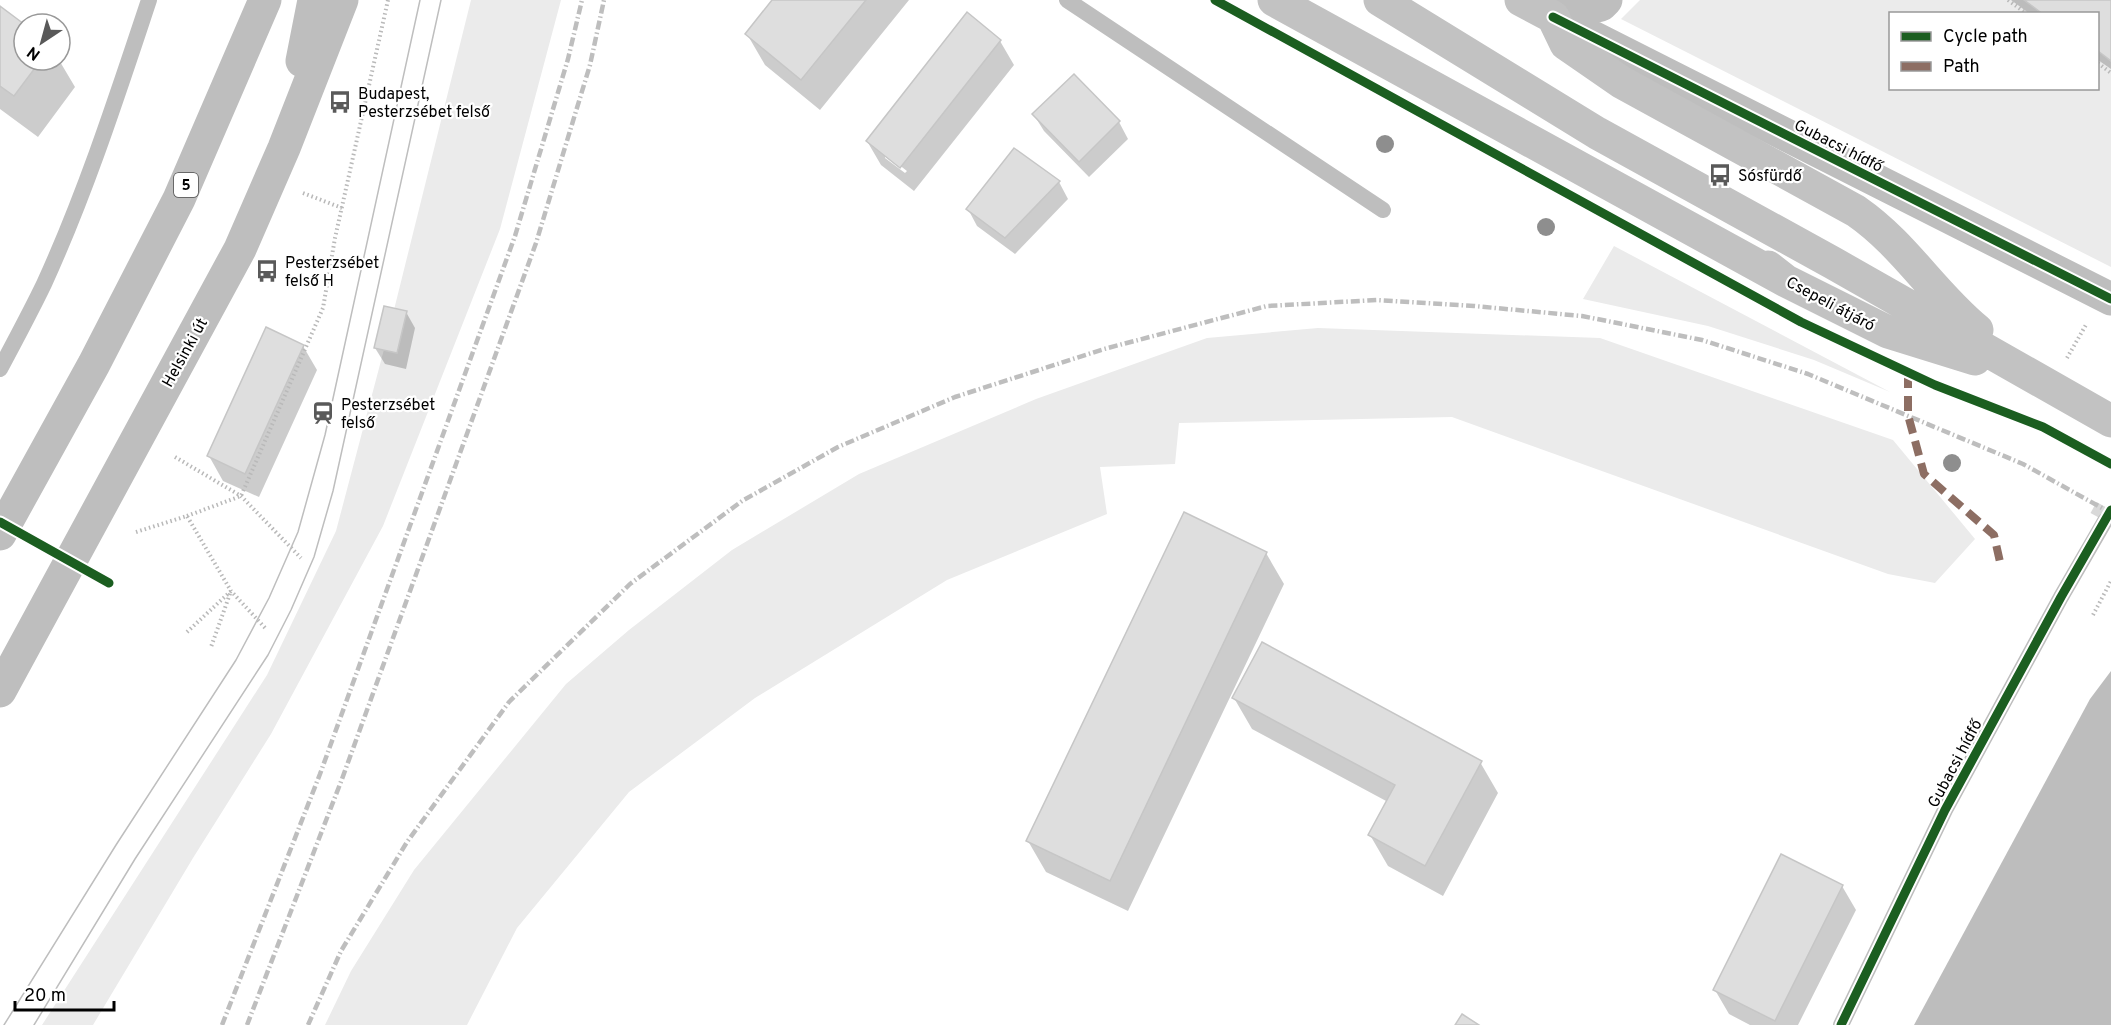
<svg xmlns="http://www.w3.org/2000/svg" width="2111" height="1025" font-family="Overpass,sans-serif">
<style>
.green{fill:#ebebeb;fill-rule:evenodd}
.water{fill:#bdbdbd}
.shadow{fill:#0003;fill-rule:evenodd}
.building{fill:#dedede;stroke:#c6c6c6;stroke-width:1.5}
.lines{fill:none;stroke-linecap:round;stroke-linejoin:round}
.street-tunnel{stroke:#d9d9d9;stroke-width:33;stroke-dasharray:33 16;stroke-linecap:butt}
.path{stroke:#b9b9b9;stroke-width:4;stroke-dasharray:1.5 3;stroke-linecap:butt}
.lane{stroke:#bebebe;stroke-width:16}
.street{stroke:#bebebe;stroke-width:33}
.secondary{stroke:#c2c2c2;stroke-width:33}
.primary{stroke:#bebebe;stroke-width:33}
.tram{stroke:#bebebe;stroke-width:1.5}
.rail{stroke:#bebebe;stroke-width:4.5;stroke-dasharray:9 3 1.5 3;stroke-linecap:butt}
.quiet{stroke:#8d6e63;stroke-width:8;stroke-dasharray:15 8;stroke-linecap:butt}
.cycleway-casing{stroke:#fff;stroke-width:13}
.cycleway{stroke:#1b5e20;stroke-width:9}
.tree{fill:#8e8e8e}
.labels{text-anchor:middle;stroke-width:4.5;stroke-linejoin:round;paint-order:stroke}
.shield{fill:#fff;stroke:#4c4c4c;stroke-width:1.5}
.shield-label{font-size:15px;font-weight:bold;fill:#000}
.poi-label{font-size:16px;fill:#000;stroke:#fff;text-anchor:start}
.street-label{font-size:16px;fill:#000;stroke:#fff}
</style>
<rect width="100%" height="100%" fill="#fff"/>
<path class="green" d="M471,0H561L500,229L383,526L271,734L193,858L93,1025H42L267,675L336,531L387,338Z
M1640,0H2111V267L1621,19ZM1890,14H2098V88H1890Z
M1614,246L1890,392L1814,360L1708,326L1583,299Z
M1318,328L1600,338L1893,440L1975,539L1935,583L1888,574L1452,417L1179,423L1175,464L1100,467L1107,514L947,580L755,698L629,792L517,928L467,1025H325L351,971L414,870L566,684L629,630L732,550L859,474L1036,399L1207,338Z"/>
<path class="water" d="M2111,671V1025H1914L2090,699Z"/>
<path class="shadow" d="M774,0H909L820,110L765,65L747,34Z
M2011,0H2111V69L2098,60V14H2030Z
M0,8L24,26V60H59L75,87L38,137L0,109Z
M1000,41L1014,65L914,191L881,165L867,141ZM885,154L907,171L905,173L885,158Z
M1074,76L1119,122L1128,139L1089,177L1044,131L1034,115Z
M1059,182L1068,199L1015,254L977,226L968,209Z
M406,312L415,328L406,369L385,364L375,348Z
M303,346L317,370L259,497L223,481L209,456Z
M1266,553L1284,584L1128,911L1046,872L1028,841Z
M1234,698L1480,762L1498,793L1443,896L1388,866L1370,835L1388,802L1252,729Z
M1842,886L1856,910L1798,1025H1750L1729,1014L1715,990Z"/>
<path class="building" d="M772,0H866L801,80L745,34Z
M2024,0H2111V61L2098,51V14H2043Z
M0,6L24,24V60H41L14,96L0,86Z
M967,12L1001,40L900,168L866,141Z
M1074,74L1120,121L1079,162L1032,114Z
M1014,148L1060,181L1005,238L966,209Z
M384,306L407,311L397,353L374,348Z
M266,327L304,345L245,474L207,456Z
M1184,512L1267,552L1110,881L1026,841Z
M1262,642L1482,761L1425,866L1368,835L1395,785L1232,698Z
M1781,854L1843,885L1775,1021L1713,990Z
M1462,1014L1479,1025H1455Z"/>
<g class="lines">
<path class="street-tunnel" d="M2105,521L2111,510"/>
<path class="path" d="M2008,0L2027,14
M2098,63L2111,73
M303,193L342,208
M2067,358L2087,323
M175,457L241,496L301,558
M187,516L241,496L323,308L335,238L388,0
M136,532L187,516L231,591L267,630
M2093,615L2111,581
M187,632L231,591L211,647"/>
<path class="lane" d="M1067,0L1383,210
M0,369C15,341 30,313 44,284C86,192 117,96 149,0
M1841,1025L1945,810L2061,597L2105,521"/>
<path class="street" d="M1553,17L2111,299
M1553,17L1601,5L1606,0"/>
<path class="secondary" d="M1274,0L1786,281
M1380,0L1597,133L1833,263L2111,421
M1521,0L1553,17L1566,44L1621,82L1856,211C1905,245 1932,293 1977,330
M1768,267L1786,281L1888,332L1975,359"/>
<path class="primary" d="M302,61L314,0
M0,534L94,364L179,199L265,0
M0,691L240,249L284,148L342,0"/>
<path class="tram" d="M4,1025L116,845L236,660L269,598L298,532L325,435L420,0
M34,1025L135,859L268,655L291,610L314,557L333,491L441,0"/>
<path class="rail" d="M222,1025L320,774L515,236L568,59L582,0
M247,1025L342,779L536,243L590,65L604,0
M308,1025L341,951L407,842L509,702L630,584L742,501L838,447L955,397L1104,349L1267,306L1377,300L1474,306L1582,316L1702,340L1808,374L2023,464L2111,513"/>
<path class="quiet" d="M1908,373V415L1924,474L1994,535L2000,562"/>
<g class="cycleway-casing">
<path id="cycleway" d="M1215,0L1801,322L1935,385L2043,427L2111,464
M1553,17L2111,299
M0,522L109,583
M1841,1025L1945,810L2061,597L2111,510"/>
</g>
<use href="#cycleway" class="cycleway"/>
</g>
<g class="tree">
<circle cx="1385" cy="144" r="9"/>
<circle cx="1546" cy="227" r="9"/>
<circle cx="1952" cy="463" r="9"/>
</g>
<defs>
<g id="bus-bare" transform="scale(1.8)"><path d="M-5-6H5V4H4V6H2V4H-2V6H-4V4H-5ZM-3.5-4V0h7V-4ZM-3.5 1.2v1.5H-2V1.2ZM2 1.2v1.5H3.5V1.2Z" fill="#595959" stroke="#fff" stroke-width="2.5" paint-order="stroke"/></g>
<g id="station-bare" transform="scale(1.8)"><path d="M-3-6H3Q5-6 5-4V2Q5 4 3 4L4.5 6H3L1.5 4h-3L-3 6H-4.5L-3 4Q-5 4-5 2V-4Q-5-6-3-6ZM-3.5-4v3h7v-3ZM-3.5 1v1.5H-2V1ZM2 1v1.5H3.5V1Z" fill="#595959" stroke="#fff" stroke-width="2.5" paint-order="stroke"/></g>
</defs>
<g fill-rule="evenodd">
<use href="#bus-bare" x="340" y="102"/>
<use href="#bus-bare" x="1720" y="175"/>
<use href="#bus-bare" x="267" y="271"/>
<use href="#station-bare" x="323" y="413"/>
</g>
<g class="labels">
<rect class="shield" x="174" y="173" width="24" height="24" rx="4.5"/>
<g class="shield-label">
<text x="186" y="190">5</text>
</g>
<g class="poi-label">
<text x="358" y="99">Budapest,<tspan x="358" dy="18">Pesterzsébet felső</tspan></text>
<text x="1738" y="181">Sósfürdő</text>
<text x="285" y="268">Pesterzsébet<tspan x="285" dy="18">felső H</tspan></text>
<text x="341" y="410">Pesterzsébet<tspan x="341" dy="18">felső</tspan></text>
</g>
<g class="street-label">
<text transform="translate(1839 145) rotate(27)" y="6">Gubacsi hídfő</text>
<text transform="translate(1831 303) rotate(28)" y="6">Csepeli átjáró</text>
<text transform="translate(184 352) rotate(-61)" y="6">Helsinki út</text>
<text transform="translate(1954 763) rotate(-62)" y="6">Gubacsi hídfő</text>
</g>
</g>
<rect x="1889" y="12" width="210" height="78" fill="#ffffff" stroke="#999999" stroke-width="1.5"/>
<rect x="1901" y="32" width="30" height="9" fill="#1b5e20" stroke="#999999" stroke-width="1.5"/>
<text x="1943" y="42" font-size="18" fill="#000000">Cycle path</text>
<rect x="1901" y="62" width="30" height="9" fill="#8d6e63" stroke="#999999" stroke-width="1.5"/>
<text x="1943" y="72" font-size="18" fill="#000000">Path</text>
<g transform="translate(42 42) rotate(216)"><circle r="28" fill="#ffffff" stroke="#999999" stroke-width="1.5"/>
<path d="M0-4.5L10 22L0 15L-10 22Z" fill="#595959"/>
<text y="-9" font-size="16" font-weight="bold" text-anchor="middle" fill="#000000">N</text>
</g>
<path d="M15 1001v9h99v-9" fill="none" stroke="#000000" stroke-width="3"/>
<text x="24" y="1001" font-size="18" fill="#000000" stroke="#ffffff" stroke-width="4.5" paint-order="stroke">20 m</text>
</svg>
